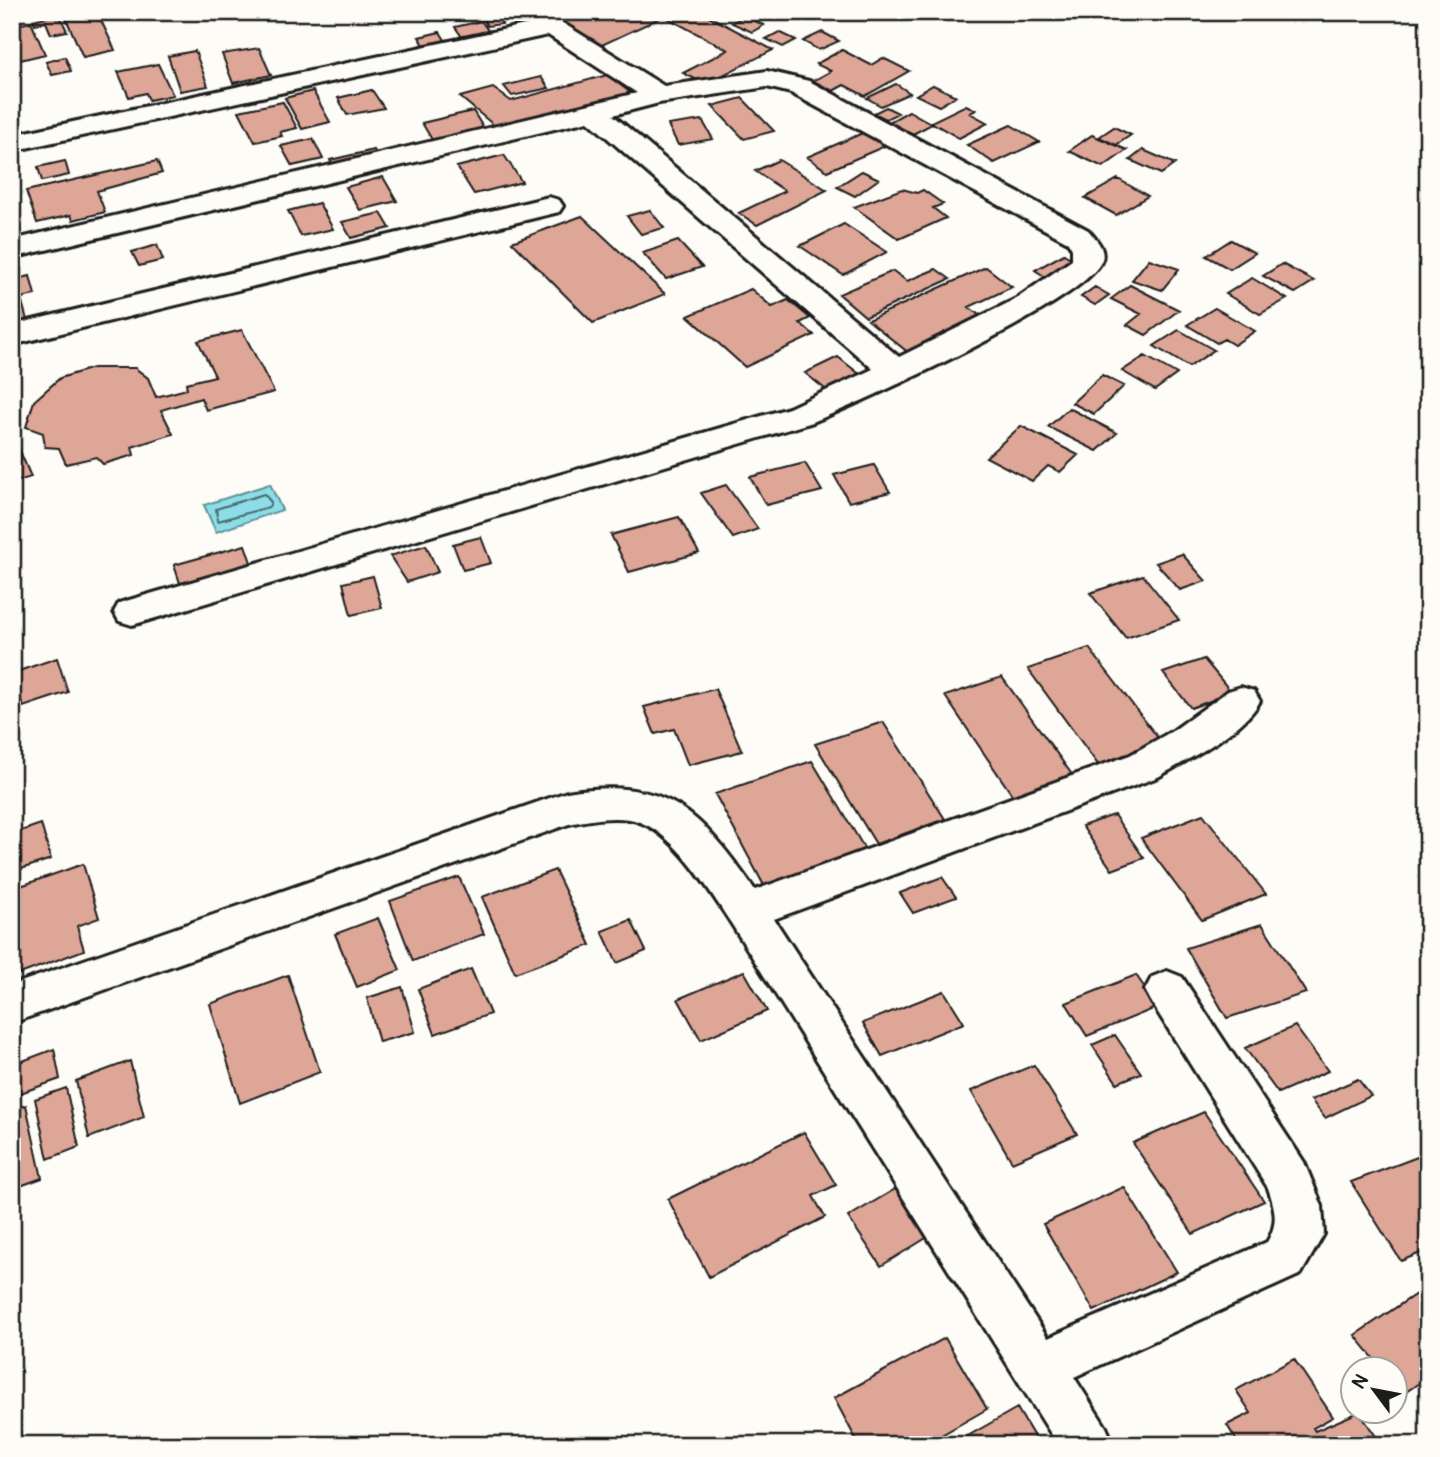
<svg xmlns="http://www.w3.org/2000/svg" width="1440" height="1457" font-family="Pangolin,sans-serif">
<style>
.water{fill:#8cdde7;stroke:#5f9096;stroke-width:2}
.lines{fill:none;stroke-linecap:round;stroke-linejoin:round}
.shore{stroke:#49696d;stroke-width:2}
.building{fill:#dea696;stroke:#1c1c1c;stroke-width:2}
.minor-casing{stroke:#1c1c1c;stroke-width:6}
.minor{fill:#fdfcf7;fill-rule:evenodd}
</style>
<rect width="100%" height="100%" fill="#fdfcf7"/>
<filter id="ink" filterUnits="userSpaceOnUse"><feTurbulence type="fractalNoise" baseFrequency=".0143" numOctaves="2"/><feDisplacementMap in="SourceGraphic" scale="14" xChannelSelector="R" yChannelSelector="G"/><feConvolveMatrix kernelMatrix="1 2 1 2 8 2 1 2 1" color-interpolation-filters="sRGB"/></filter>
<g filter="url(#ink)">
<path class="water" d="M270,484L282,510L216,532L204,505Z"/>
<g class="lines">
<path class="shore" d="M264,494L271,502L269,507L218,521L216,509Z"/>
</g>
<path class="building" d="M72,12H97L115,50L83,57L64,14Z
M566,12H701L773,50L705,84L683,73L728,50L664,16L602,45L554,18Z
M59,14L67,31L51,34L46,22L35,24L33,20Z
M498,15L502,24L487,26L483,18Z
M744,16L764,25L752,32L732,23Z
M481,21L493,37L467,44L455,27Z
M31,22L45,54L12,62V26Z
M440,32L447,43L426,48L419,37Z
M779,32L796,40L783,47L766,39Z
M822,32L839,41L819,50L803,41Z
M259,48L271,75L233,83L222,54Z
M842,50L871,65L883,58L909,71L865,96L844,85L833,91L813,81L831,71L816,64Z
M195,51L208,86L180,91L168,56Z
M65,57L71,71L52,75L46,62Z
M158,64L173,95L149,100L146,93L129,97L118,72Z
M607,75L639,99L502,132L460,97L493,88L511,101Z
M541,77L549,88L512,96L504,86Z
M896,84L910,93L881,106L867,98Z
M933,85L956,96L939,106L916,95Z
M372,90L384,108L347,115L338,98Z
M313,91L330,122L302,129L285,98Z
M742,98L774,131L744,139L712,106Z
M283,102L297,128L280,132L282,136L255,142L239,111Z
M966,105L976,110L970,113L988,123L959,138L931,122Z
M886,107L898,113L886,119L874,113Z
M473,111L489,137L434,143L422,123Z
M909,111L932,124L911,135L889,122Z
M702,120L713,139L678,145L668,125Z
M1011,125L1039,142L994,163L967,145Z
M1114,127L1131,135L1116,145L1099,137Z
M865,132L885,146L827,171L807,157Z
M1092,135L1127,150L1103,167L1069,151Z
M313,139L323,159L292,166L281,146Z
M374,150L380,161L336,172L330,160Z
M1143,150L1175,164L1161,174L1130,160Z
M504,155L522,182L474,194L457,167Z
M779,160L827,190L757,225L739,213L785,191L755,171Z
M65,161L69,175L42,181L38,167Z
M157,161L162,173L97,191L105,212L73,220L71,215L37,223L26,191Z
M862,171L879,179L855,196L837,187Z
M383,177L397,201L360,210L346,187Z
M1118,179L1148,196L1116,215L1085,198Z
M902,189L917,193L923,190L943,204L933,208L946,218L899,239L854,207Z
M319,203L333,229L301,236L288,211Z
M650,210L664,228L641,234L627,216Z
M381,213L390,228L351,238L342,222Z
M582,216L665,294L593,323L512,242Z
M844,224L887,252L843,275L800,246Z
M1231,240L1255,253L1230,269L1206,256Z
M678,241L702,267L666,279L643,253Z
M157,245L163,260L139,266L132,252Z
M1064,254L1083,266L1053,282L1035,270Z
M1149,259L1179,269L1162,290L1132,280Z
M1282,264L1314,281L1295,293L1263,276Z
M986,267L1012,287L969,307L989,323L915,358L868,320Z
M936,269L950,279L866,317L839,294L893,271L907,281Z
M30,276L35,295L21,298L27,320L12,323V280Z
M1252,278L1287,299L1260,314L1226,294Z
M1130,285L1179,310L1146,335L1127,325L1141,314L1111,299Z
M1095,287L1109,295L1095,305L1081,297Z
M751,289L772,307L788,300L810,318L800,323L814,335L745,367L688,316Z
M1215,308L1255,331L1234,345L1224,339L1217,343L1187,325Z
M242,330L274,392L206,410L201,398L161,410L173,434L132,447L134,455L103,464L96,457L66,464L59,448L45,447L43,433L26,427L34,401L60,378L93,368H135L148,378L156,397L187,389L186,383L215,376L198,341Z
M1179,330L1214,350L1189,367L1154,346Z
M1145,356L1177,374L1155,390L1122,371Z
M838,357L862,376L830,393L805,373Z
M1102,375L1124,386L1094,414L1072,403Z
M1069,408L1117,433L1097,451L1048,427Z
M1021,426L1039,435L1078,455L1060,472L1048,466L1032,481L986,457Z
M16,442L31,477L12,483V443Z
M805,463L822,491L766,505L750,477Z
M874,465L890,492L849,502L834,475Z
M726,485L758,529L733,538L701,493Z
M679,517L699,553L629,572L611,535Z
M481,537L491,563L463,570L453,544Z
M245,545L253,568L182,589L174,565Z
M426,545L438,572L407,582L390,556Z
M1182,554L1206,581L1180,590L1156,563Z
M1143,575L1179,620L1126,638L1090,593Z
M373,576L382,608L351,615L343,583Z
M1089,648L1165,747L1102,770L1028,669Z
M57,658L68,692L23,707L13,673Z
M1204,659L1232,693L1191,708L1163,673Z
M1002,677L1078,783L1019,805L945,696Z
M715,689L742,751L688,765L674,729L655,734L644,707Z
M883,722L945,819L876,844L815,744Z
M812,761L869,856L768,893L715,794Z
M1203,814L1266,894L1202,920L1141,838Z
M1114,815L1144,858L1112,870L1082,826Z
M41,824L51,859L12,872V834Z
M83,864L99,918L77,926L84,950L12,977V889Z
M555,870L591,945L515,973L482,897Z
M459,877L484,934L413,961L390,901Z
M942,877L956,897L913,913L900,893Z
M378,918L400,970L357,987L335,934Z
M631,920L646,951L617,963L602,931Z
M1262,924L1306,993L1227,1018L1186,948Z
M471,969L490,1014L435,1034L418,989Z
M744,971L767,1011L701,1040L678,999Z
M288,975L320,1072L240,1103L210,1004Z
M1136,975L1158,1007L1087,1036L1066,1003Z
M402,987L415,1032L379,1042L367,998Z
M944,991L964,1023L882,1056L863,1023Z
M1295,1026L1328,1071L1278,1093L1245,1048Z
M1115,1035L1141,1073L1117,1083L1092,1045Z
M54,1049L60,1079L12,1096V1065Z
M130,1061L144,1117L89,1138L76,1081Z
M1034,1065L1077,1134L1012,1162L971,1091Z
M1358,1079L1371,1096L1325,1118L1311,1100Z
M66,1088L79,1147L48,1159L35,1099Z
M26,1105L42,1178L12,1189V1110Z
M1204,1112L1264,1201L1193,1234L1133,1143Z
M804,1132L836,1185L813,1196L825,1217L709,1277L668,1199Z
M1428,1153V1250L1401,1261L1351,1182Z
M1124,1187L1177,1272L1094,1311L1043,1224Z
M897,1188L931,1235L881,1266L848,1217Z
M1428,1286V1377L1403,1394L1394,1383V1370H1383L1355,1335Z
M945,1338L987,1409L924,1445H859L834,1398Z
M1294,1359L1333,1417L1313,1428L1315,1431L1359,1412L1382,1445H1239L1227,1425L1251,1413L1236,1390Z
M1017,1408L1039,1445H952Z"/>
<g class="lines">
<g class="minor-casing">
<path id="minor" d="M525,12H552L561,22L664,86L767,71L809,81L1088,230C1096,239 1107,250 1101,262C1081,304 864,401 813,422L132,625L119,621L114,612L119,603L789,408L873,369L588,121L12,258V240L637,93L548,35L12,151V135L534,23ZM767,87L791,93L1068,242L1072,249V260L1016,299L899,357L613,115L659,103Z
M549,197L559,200L563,206L559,212L12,345V325Z
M1241,687L1254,691L1260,701C1243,732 1188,759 1158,777L774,919L1048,1338L1267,1242C1279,1223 1275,1208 1268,1188L1152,1003L1145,990L1152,977L1167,971L1182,977L1304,1162L1322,1206L1324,1234L1301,1274L1074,1377L1106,1427L1114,1445H1058L731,923C709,890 672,826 629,819C609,816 589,820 569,824L12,1023V985L567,792C668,776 700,813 755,890L1130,755L1174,730L1228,691Z"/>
</g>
<use href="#minor" class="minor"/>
</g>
</g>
<rect width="1440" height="1457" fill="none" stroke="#fdfcf7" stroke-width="42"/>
<rect x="21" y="21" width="1398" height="1415" fill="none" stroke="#1c1c1c" stroke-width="2.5" filter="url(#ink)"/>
<g transform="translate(1374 1390) rotate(302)"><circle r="33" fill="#fdfcf7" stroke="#a3a29f" stroke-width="2"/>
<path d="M0-5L12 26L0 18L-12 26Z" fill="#1c1c1c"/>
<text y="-10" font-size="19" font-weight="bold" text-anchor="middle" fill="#1c1c1c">N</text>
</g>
</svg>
